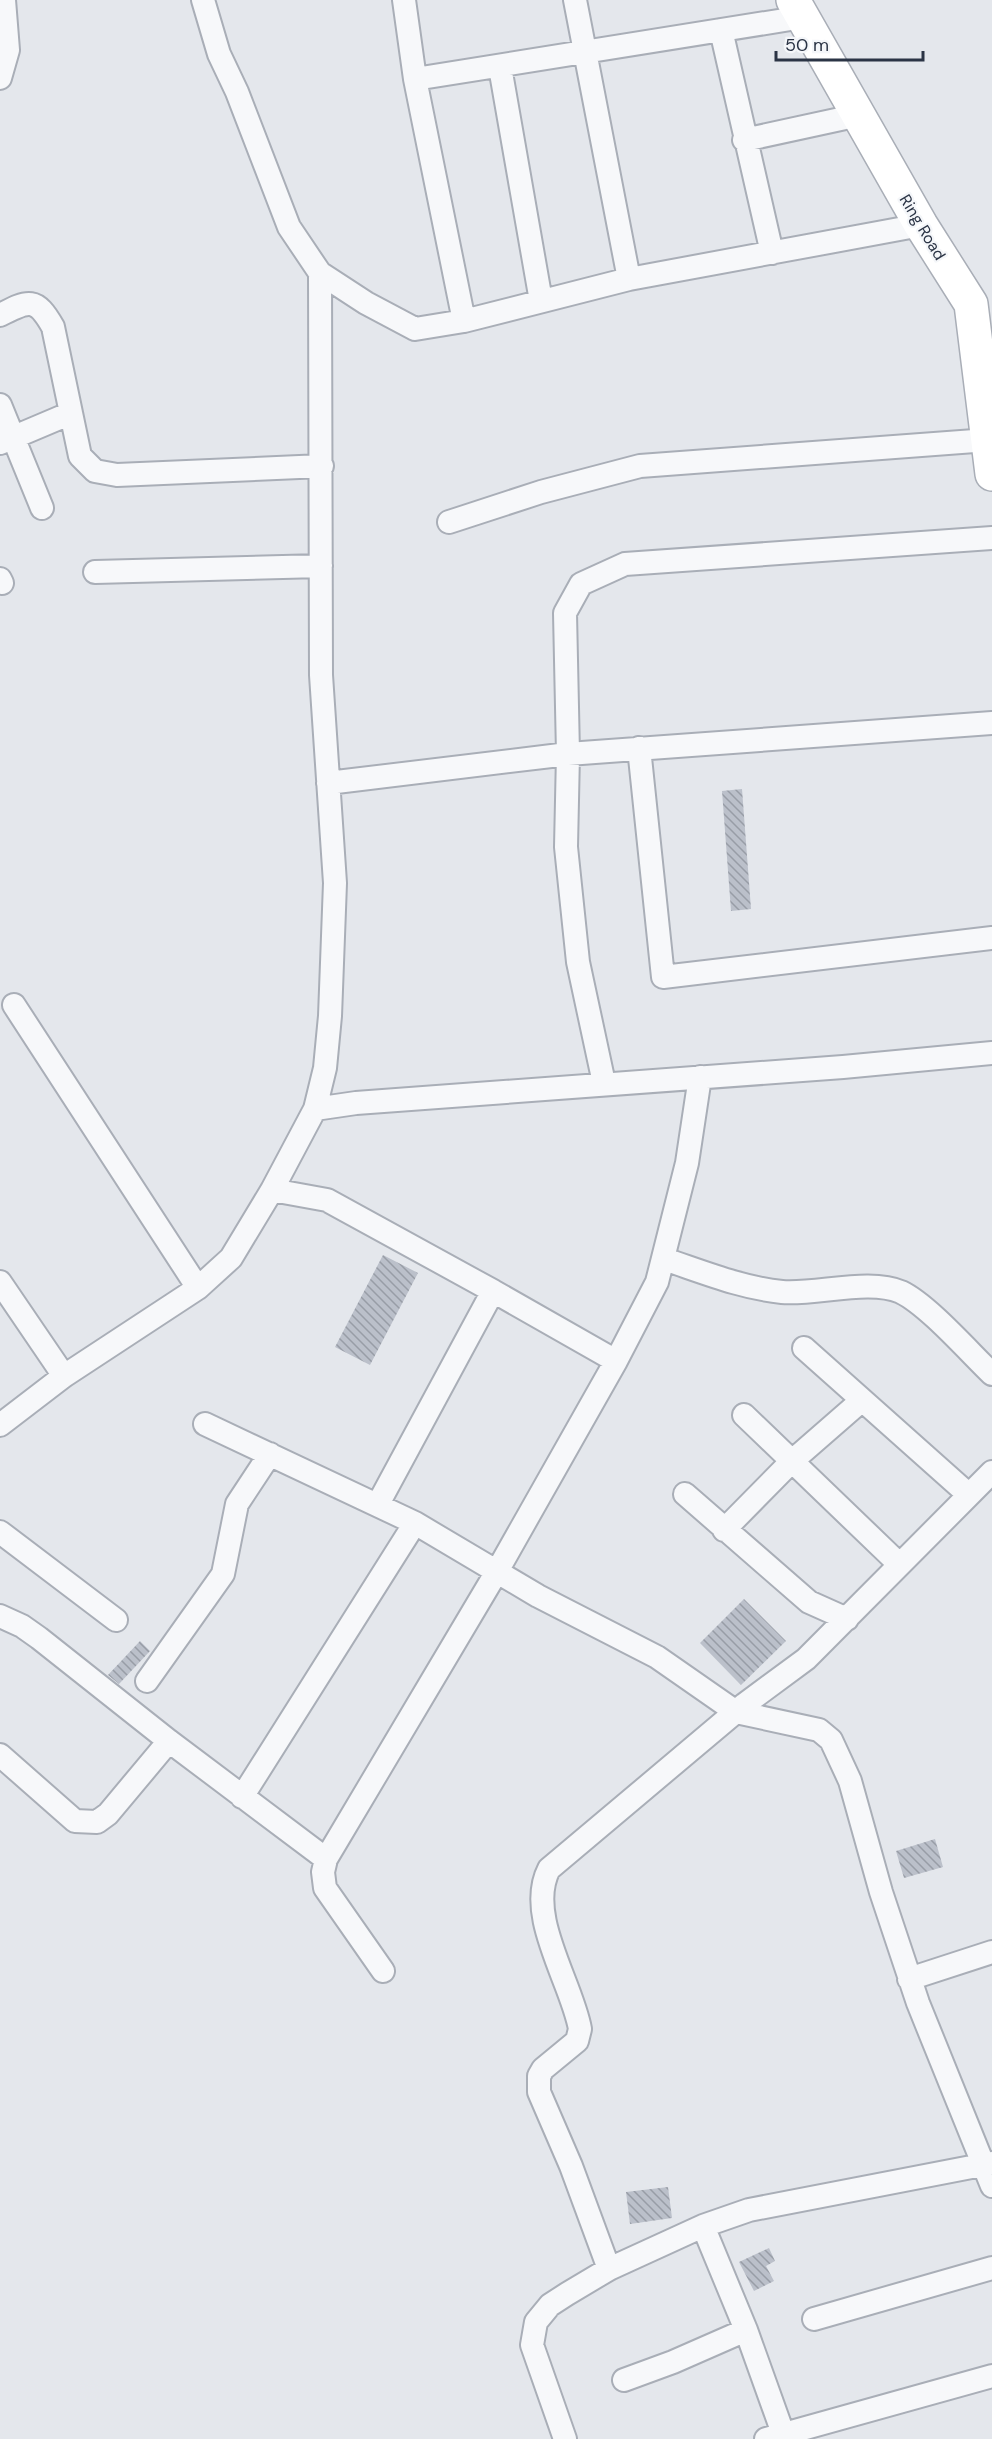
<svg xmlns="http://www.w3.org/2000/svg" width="992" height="2439" font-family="'DM Sans',sans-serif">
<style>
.building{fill:url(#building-back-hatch)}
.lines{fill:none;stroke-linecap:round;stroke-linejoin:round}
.street-casing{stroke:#a9aeb7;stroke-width:26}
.secondary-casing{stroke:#a9aeb7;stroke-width:36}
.street{stroke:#f7f8fa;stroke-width:22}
.secondary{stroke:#fff;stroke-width:33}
.labels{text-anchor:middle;stroke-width:4.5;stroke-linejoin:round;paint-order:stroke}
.street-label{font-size:16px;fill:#2b3445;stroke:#f4f6f9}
</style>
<defs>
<pattern id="building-back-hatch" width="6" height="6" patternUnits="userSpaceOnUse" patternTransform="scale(1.5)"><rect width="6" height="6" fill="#bbc0ca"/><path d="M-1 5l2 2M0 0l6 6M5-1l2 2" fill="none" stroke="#989da6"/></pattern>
</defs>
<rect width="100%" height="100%" fill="#e4e7ec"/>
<path class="building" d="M742,789L751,909L731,911L722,791Z
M383,1255L418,1273L370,1365L335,1347Z
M744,1599L786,1641L741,1685L700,1643Z
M140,1641L150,1651L119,1684L108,1675Z
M935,1839L943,1867L904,1878L896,1851Z
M668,2187L672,2218L630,2224L626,2192Z
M769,2248L775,2261L766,2266L774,2281L754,2291L739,2262Z"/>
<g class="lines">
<g class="street-casing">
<path id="street" d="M203,0L219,54L237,92L289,227L320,273L366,303L415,329L464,321L629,279L921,225
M404,0L415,79
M575,0L629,279
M721,30L772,253
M500,67L541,301
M0,78L8,50L4,0
M744,140L859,115
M0,315C29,300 36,297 53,327L80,456L95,471L117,475L322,466
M464,321L415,79L803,17
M0,405L42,508
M0,443L71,413
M449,522L541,492L640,466L988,440
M95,572L321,566
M0,579L2,583
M639,748L663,977L992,938
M328,783L568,754L992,723
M14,1005L198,1288
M604,1083L578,962L566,847L568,754L565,613L581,584L625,564L992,538
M315,1109L356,1103L843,1067L992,1053
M272,1190L327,1200L493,1291
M664,1259C703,1272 742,1288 782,1292C816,1295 870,1278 901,1292C928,1305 969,1352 992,1374
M0,1282L64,1376
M804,1348L969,1495
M744,1415L899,1564
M205,1424L415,1523L538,1596L657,1657L736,1712L819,1730L831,1740L850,1781L881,1892L918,2003L992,2186
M0,1425L64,1376L198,1288L231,1258L272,1190L315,1109L325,1068L330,1016L335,883L321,675L320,273
M685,1494L809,1602L847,1619
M378,1504L493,1291L616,1361
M724,1530L791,1462L861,1401
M0,1532L116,1620
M0,1616L22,1626L39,1638L169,1741L326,1859
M147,1681L223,1574L237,1504L270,1454
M0,1755L75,1821L97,1822L108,1814L169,1741
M242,1797L415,1523
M383,1971L325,1888L323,1872L326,1859L496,1573L616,1361L657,1282L687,1163L700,1077
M909,1979L992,1952
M703,2226L746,2330L785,2439
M609,2269L571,2166L539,2092V2076L543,2069L577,2041L580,2029C572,1983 525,1915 549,1869L745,1704L806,1659L992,1472
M814,2319L992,2268
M624,2380L673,2362L746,2330
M565,2439L532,2345L536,2322L550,2305L567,2294L609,2269L703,2226L749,2210L992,2163
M766,2439L992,2376"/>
</g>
<g class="secondary-casing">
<path id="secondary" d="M793,0L921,225L971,304L992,474"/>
</g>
<use href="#street" class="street"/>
<use href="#secondary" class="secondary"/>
</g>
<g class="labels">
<g class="street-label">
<text transform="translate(923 227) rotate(59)" y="6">Ring Road</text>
</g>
</g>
<path d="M776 51v9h147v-9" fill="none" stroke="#2b3445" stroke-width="3"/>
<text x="785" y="51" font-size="18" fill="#2b3445" stroke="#f4f6f9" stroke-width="4.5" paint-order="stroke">50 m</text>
</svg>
